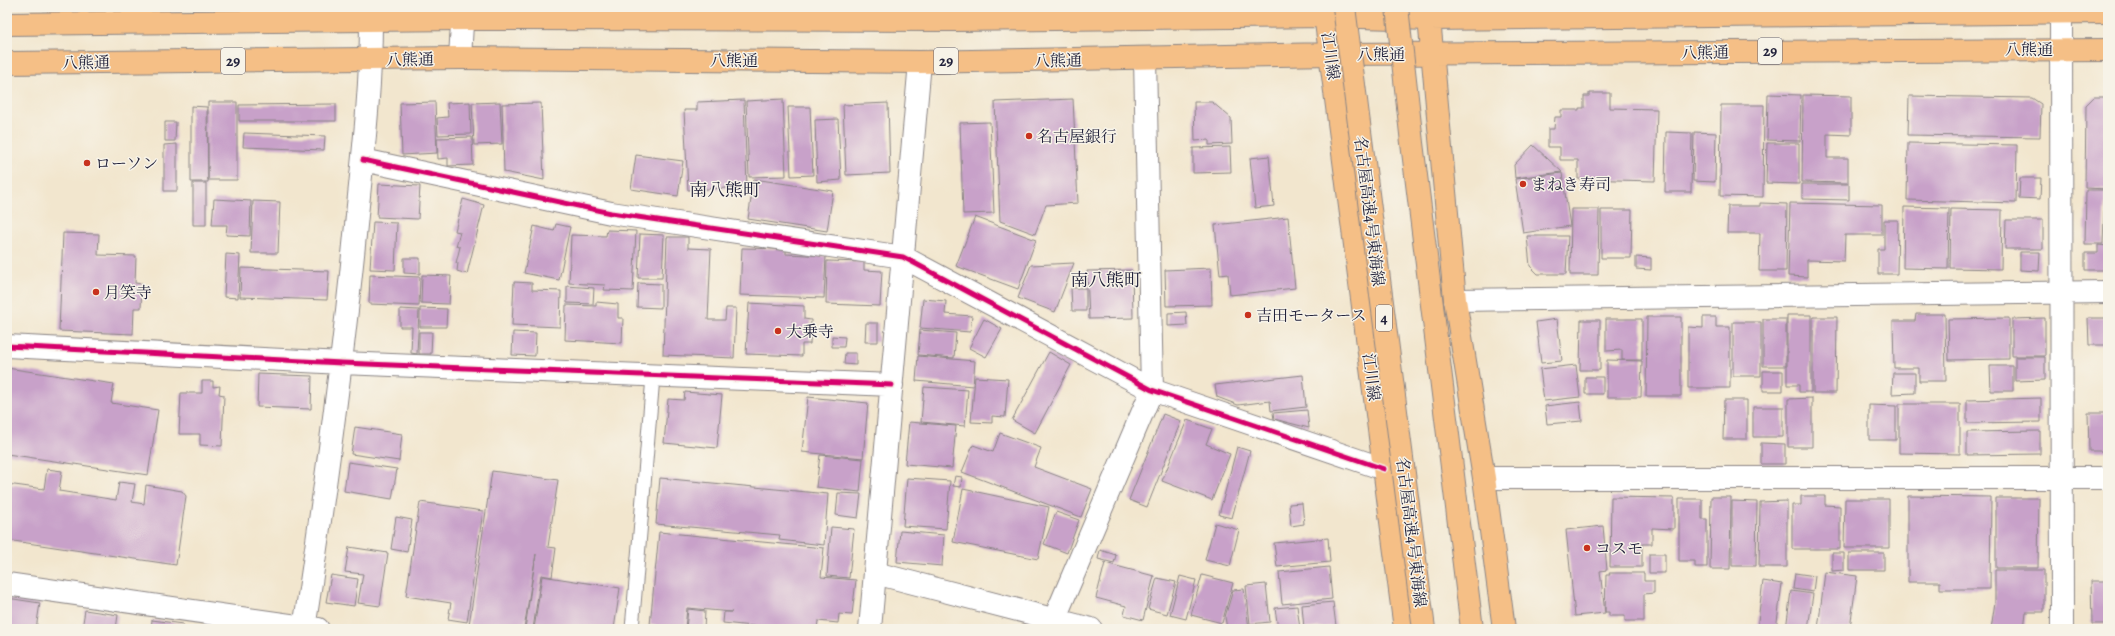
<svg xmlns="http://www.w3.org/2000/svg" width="2115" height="636" font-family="Alegreya,'Noto Serif JP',serif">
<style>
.building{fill:#c8a1c9}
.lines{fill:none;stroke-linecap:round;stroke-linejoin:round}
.service-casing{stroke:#8a8484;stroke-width:15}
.minor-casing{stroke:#8a8484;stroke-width:24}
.primary-casing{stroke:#8a8484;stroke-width:24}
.service{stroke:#fff;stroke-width:13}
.minor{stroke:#fff;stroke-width:22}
.primary{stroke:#f5bf86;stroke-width:22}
.motorway-bridge-casing{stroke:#8a8484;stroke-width:24;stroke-linecap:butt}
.motorway-bridge{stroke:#f5bf86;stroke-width:22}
.cycleway-casing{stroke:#f7f3e8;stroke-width:8}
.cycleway{stroke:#d6006c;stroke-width:5}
.poi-dot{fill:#c8321e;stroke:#f7f3e8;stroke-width:1.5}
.labels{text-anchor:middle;stroke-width:3;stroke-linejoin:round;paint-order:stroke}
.shield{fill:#f7f3e8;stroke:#62616f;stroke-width:1}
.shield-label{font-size:15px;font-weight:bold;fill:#22223b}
.street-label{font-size:16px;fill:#22223b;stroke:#f7f3e8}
.poi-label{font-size:16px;fill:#22223b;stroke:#f7f3e8;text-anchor:start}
.quarter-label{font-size:18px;fill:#22223b;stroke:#f7f3e8}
</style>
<rect width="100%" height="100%" fill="#f7f3e8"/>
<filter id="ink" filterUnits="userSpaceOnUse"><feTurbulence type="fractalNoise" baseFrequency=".025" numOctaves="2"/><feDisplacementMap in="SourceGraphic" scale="8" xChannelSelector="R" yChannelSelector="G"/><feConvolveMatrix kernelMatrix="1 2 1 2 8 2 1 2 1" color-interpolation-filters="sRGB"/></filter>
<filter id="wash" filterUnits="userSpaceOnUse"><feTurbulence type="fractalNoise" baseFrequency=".012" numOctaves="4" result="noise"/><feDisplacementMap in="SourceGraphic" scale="16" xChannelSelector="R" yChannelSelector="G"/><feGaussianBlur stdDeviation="0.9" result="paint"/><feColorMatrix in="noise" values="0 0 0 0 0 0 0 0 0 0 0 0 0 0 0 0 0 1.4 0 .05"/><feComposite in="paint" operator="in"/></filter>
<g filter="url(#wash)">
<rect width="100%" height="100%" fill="#f2e6ce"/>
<g id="blocks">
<path class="building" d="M1589,93H1610V108L1657,109L1655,181L1578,179V160H1560V147H1548V129H1554L1555,117H1561V110H1579V108H1584V96H1589Z
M1768,94L1801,95L1800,141L1767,140Z
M1803,95L1851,96V135L1827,134V158H1848V183L1802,182Z
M1909,96L2032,98L2041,104L2040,137L1908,135Z
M2094,97H2108V189L2085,188L2086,105Z
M783,99L786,176L749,177L746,101Z
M1073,99L1078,203L1046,205L1035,234L1000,221L995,102Z
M744,100L747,187L688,190L684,110H697V102Z
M208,102H237V180H208Z
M435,102L437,153L402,155L400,103Z
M470,102L471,134L438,135L437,118L448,117L447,103Z
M500,102L502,144L474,145L472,103Z
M1194,102H1212L1231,118L1232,144L1209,145V140L1195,141Z
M541,103L544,180L504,172L502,104Z
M888,103L890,173L846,175L843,105Z
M336,104V121H239V105Z
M1721,105H1764L1763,197L1720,196Z
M191,106L207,107L208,182H191Z
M788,107H810L813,175L791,176Z
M838,119L841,180L817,182L815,120Z
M165,122H176L175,141H165Z
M990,122L994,213L963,214L960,123Z
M1666,132L1692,133L1691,192H1665Z
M1694,132L1716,133L1715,182L1693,181Z
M244,133L325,136L324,150L243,147Z
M472,137L473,165L448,166V158L438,159L437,138Z
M1767,143H1799V184L1766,183Z
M1908,143L2017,145L2016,203L1907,200Z
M177,144V191H164V145Z
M1533,145L1562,172L1515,178L1514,165Z
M1230,147L1231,172L1193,173V148Z
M636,155L683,161L678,196L631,189Z
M1269,156L1274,206L1255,208L1250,158Z
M1562,173L1570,226L1523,233L1515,179Z
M2020,178H2041L2040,199L2019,198Z
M754,179L833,191L827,231L748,219Z
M193,183H206V225H193Z
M379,184L420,186L418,219L377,217Z
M1802,184H1849V200L1802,199Z
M2086,190H2105L2103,244H2085Z
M214,199L251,201L250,236L226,235L227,225H212Z
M463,199L484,205L467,274L457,271L458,263H456L460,247L456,246L460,232L455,231Z
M253,201L280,202L278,253H251Z
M1760,203L1787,204L1786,271H1759L1760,233H1727L1728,206H1760Z
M1790,203L1882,205V235H1845L1844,261L1807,260V277L1788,276Z
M1904,207L1949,208L1948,269L1903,268Z
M1571,209H1599L1598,275H1570Z
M1951,209L2002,210L2001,269L1950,268Z
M1601,210H1632L1631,258H1601Z
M975,217L1036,240L1018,289L956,266Z
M1288,217L1295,288L1230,295L1228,274L1220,275L1215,225Z
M1884,220H1898L1897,274H1878V249H1884Z
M2006,220H2043V249H2005Z
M373,222L397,223L395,270L370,269Z
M556,224L570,227L559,280L524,273L534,226L554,231Z
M607,230L636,231L633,291L604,290L605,285L569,283L571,235L606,236Z
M63,233L99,234L98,255L136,256L135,283L142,284L141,308H134L133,334L59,331Z
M640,234L664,235L662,278H638Z
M1527,236H1568L1566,274H1538L1530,266Z
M667,237H688V248L711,249L708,320H725L726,308H736L734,358L663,355Z
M2098,245L2108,246V270H2085V253H2098Z
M742,248L786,249V254L826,256L824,298L740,295Z
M2020,252H2040L2039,271L2020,270Z
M226,254L240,255L238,298L224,297Z
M1636,257L1651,258V270L1636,269Z
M404,258H420V274L404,273Z
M827,261L864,262V270L882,271L880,306L826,304Z
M1074,263L1055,312L1018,298L1031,265Z
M241,268L329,271L327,300L240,297Z
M1211,268L1212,305L1166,306L1165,270Z
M1132,270L1133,318L1089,319L1087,271Z
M370,275L420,277L419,306L369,304Z
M422,275L451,276L449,304L421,303Z
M514,282L532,283V290L561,291L560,327L512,325Z
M638,283L661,284V308L637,307Z
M567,286L594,288L593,304L567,303Z
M1071,288H1086V311H1072Z
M923,299L946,301L945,314L972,316L970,332L920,328Z
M596,302L618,304V318H623L622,343L565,340L566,305L596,306Z
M749,303L804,306V319L811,320L810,344H802V356L746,354Z
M420,308L447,309L446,327H420Z
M400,309L419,310L417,354L411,353L412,327H400Z
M1186,312L1187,325L1168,326V313Z
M1916,314H1945L1946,381H1919V368H1894L1893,321H1915Z
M1787,315H1811V392H1799V385H1787Z
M1647,317H1681V396H1646Z
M1703,317H1716V327H1730V388H1688V327L1703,328Z
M1813,317H1837L1836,393H1813Z
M2009,318V359L1949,360L1948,319Z
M2045,318V356H2012V319Z
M2088,318H2108V345H2089Z
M984,319L1002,329L986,357L969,348Z
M1557,319L1562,361L1541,363L1536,322Z
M1606,319H1642V360H1622V350L1606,351Z
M1763,319H1786V366H1763Z
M1581,320H1600V370H1580Z
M1733,322H1761V376H1733Z
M866,323H878V342H865Z
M920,330L956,333L954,358L918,355Z
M419,332H432L431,354H419Z
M513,332L536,333L535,356L512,355Z
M832,336L845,337L844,347H832Z
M1049,352L1071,365L1035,433L1012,420Z
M845,353H856V365L844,364Z
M918,356L975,361L973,386L916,381Z
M2015,357H2045V380L2015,381Z
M1607,360L1642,361L1641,397H1607Z
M1576,365L1580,397L1544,401L1540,369Z
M1990,366H2013V391H1991Z
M7,368L114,384L111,403L158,410L148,475L7,454Z
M1763,371H1783V391H1763Z
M1893,373H1915V393L1892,394Z
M258,374L312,376L311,409L257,407Z
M1303,375L1306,407L1271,411L1270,401L1238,405L1217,397L1215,385Z
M975,377L1008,379L1005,417L992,416V423L971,422Z
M1585,377H1603V394H1585Z
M202,381H213V387L220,386L219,394L224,395L222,446L200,445V434H179L181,393H202Z
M924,387L968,390L965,426L921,422Z
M685,392L722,395L717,448L664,443L668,399L684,400Z
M808,397L868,403L863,458L802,452Z
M1812,398V447H1788V399Z
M2041,398V422L1967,423V400Z
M1724,400H1747V439H1723Z
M1580,402L1582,421L1547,424L1545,406Z
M1899,404H1960V454L1899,453Z
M1869,405L1896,406V440H1869Z
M1753,407H1783V437H1753Z
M1307,410L1309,428L1274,419L1273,413Z
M2088,413H2108V451H2089Z
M1163,414L1181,421L1147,507L1129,500Z
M1187,420L1212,429L1206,444L1230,454L1212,500L1162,481Z
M909,422L956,426L952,468L905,464Z
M355,427L402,434L399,461L351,454Z
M2040,431V454L1967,455V432Z
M1000,433L1041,448L1034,467L1092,489L1081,517L962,472L973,445L993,452Z
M1761,443L1785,444V464H1761Z
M1237,447L1250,451L1232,518L1219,515Z
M820,455L863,459L860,492L816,487Z
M348,462L397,469L392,499L344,491Z
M47,469L62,471L59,491L116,500L119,482L135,484L132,502L144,504L146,485L182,491L186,496L176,565L7,540V484L44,489Z
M492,471L558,480L548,547L556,548L552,577L541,575L533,629H525L536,554L524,629H494L469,625Z
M955,476L962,477L961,487L953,486Z
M660,478L828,494L824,545L779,540L780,535L656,524Z
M907,478L950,481L946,529L903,526Z
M963,489L1049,507L1038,559L953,542Z
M838,493L861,494L858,518L836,515Z
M1801,496H1825V505L1840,506V549H1792V505H1801Z
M1908,496L1991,497L1990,589H1940V582H1908Z
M1611,497L1674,498V529L1652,528V544H1642V567H1610Z
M1711,497H1731L1730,569H1710Z
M1996,498H2039L2038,568H1996Z
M1679,499H1702V519H1707V567H1695V561H1679Z
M1845,499H1889V548H1844Z
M1732,501L1757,502L1756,566H1732Z
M1787,501V567H1759L1760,502Z
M420,502L483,511L467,622L448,619L451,603L406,596Z
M1302,503L1304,524L1291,526L1289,504Z
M1056,512L1079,520L1067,553L1044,544Z
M396,517L412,520L407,552L391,549Z
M1215,523L1239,530L1230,566L1205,560Z
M1603,526L1607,570L1600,571L1605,613L1575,616L1566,530Z
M831,527L854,529L849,578L827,576Z
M900,531L944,535L942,566L897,562Z
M659,532L824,548L821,577L856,580L852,615L839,614L838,623L818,621L817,629H781L723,623L724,612H732L687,608L685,629L650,625Z
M1328,538L1330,562L1277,567L1274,543Z
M349,547L388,553L380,606L358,603L363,574L345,572Z
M1100,550L1116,555L1114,563L1098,559Z
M1832,553H1844V570L1832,571Z
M1849,553H1884V570H1849Z
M1649,554H1665V573H1649Z
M1105,563L1154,576L1143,620L1124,615L1126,606L1096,598Z
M1329,567L1332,599L1282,604L1279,572Z
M1995,570H2044V612H2026L2024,629H1991L1995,602Z
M1825,572L1857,576L1850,629H1818Z
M1609,573H1644V581H1654V593L1644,594V621H1625V616H1609V612H1605L1606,575H1610Z
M1795,573L1815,576L1813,592L1793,589Z
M331,575L358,579L354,606L326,602Z
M1202,575L1233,583L1222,623L1191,615Z
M542,576L620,588L614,629H534Z
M1180,576L1196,580L1186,619L1170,615Z
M1157,578L1176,582L1167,614L1148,609Z
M1763,581L1782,584L1776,629H1757Z
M2091,581H2108V624H2092Z
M1266,584L1270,622L1250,624L1246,586Z
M1244,589L1249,629H1227L1225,617L1233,590Z
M1791,591L1813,594L1808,629H1786Z
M7,598L40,603L36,629H7Z
M1333,602L1336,626L1304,629L1302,605Z
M1297,606L1300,629H1278L1275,608Z
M688,609L705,611L704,629H686Z
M85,610L118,615L116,629H82Z
M152,620L183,624L182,629H151Z"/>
</g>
</g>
<g filter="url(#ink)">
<use href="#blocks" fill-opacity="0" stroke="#8a8484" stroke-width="1"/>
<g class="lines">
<g class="service-casing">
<path id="service" d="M632,629L653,377"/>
</g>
<g class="minor-casing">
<path id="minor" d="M2061,13L2062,629
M460,58L463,7
M363,160L611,213L903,257L1152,390L1384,469
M1455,300L2108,292
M7,346L342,363L892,385
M1484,478H2108
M875,573L1091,629
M7,584L318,629
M1054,620L1152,390L1145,59
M304,629C324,498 342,367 355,235C362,164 371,93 371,21
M870,629L920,62"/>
</g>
<g class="primary-casing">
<path id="primary" d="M1324,7L1405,629
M1428,7L1455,300L1484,478L1504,629
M7,24L463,19L954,20L1326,16L1429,19L2108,12
M7,63L460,58L920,62L1331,54L2108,50"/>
</g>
<use href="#service" class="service"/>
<use href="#minor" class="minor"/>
<use href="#primary" class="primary"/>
<g class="motorway-bridge-casing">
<path id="motorway-bridge" d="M1344,7L1424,629
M1397,7L1412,143L1472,629"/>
</g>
<use href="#motorway-bridge" class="motorway-bridge"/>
<g class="cycleway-casing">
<path id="cycleway" d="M363,160L611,213L903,257L1152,390L1384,469
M7,346L342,363L892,385"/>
</g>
<use href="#cycleway" class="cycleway"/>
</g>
</g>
<g class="poi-dot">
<circle cx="1029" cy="136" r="4"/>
<circle cx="87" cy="163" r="4"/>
<circle cx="1523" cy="184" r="4"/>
<circle cx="96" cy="292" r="4"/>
<circle cx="1248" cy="315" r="4"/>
<circle cx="778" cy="331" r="4"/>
<circle cx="1587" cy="548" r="4"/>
</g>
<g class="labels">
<g class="shield">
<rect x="1758" y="38" width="24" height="26" rx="3"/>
<rect x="221" y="48" width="24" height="26" rx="3"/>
<rect x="934" y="48" width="24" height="26" rx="3"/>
<rect x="1376" y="305" width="16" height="26" rx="3"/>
</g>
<g class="shield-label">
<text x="1770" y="56">29</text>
<text x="233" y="66">29</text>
<text x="946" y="66">29</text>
<text x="1384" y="323">4</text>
</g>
<g class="street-label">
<text x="2029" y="55">八熊通</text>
<text transform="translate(1705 52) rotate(-1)" y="6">八熊通</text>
<text x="1381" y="60">八熊通</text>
<text transform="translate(1331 56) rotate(82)" y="6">江川線</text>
<text transform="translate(410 59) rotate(-1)" y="6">八熊通</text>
<text x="734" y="66">八熊通</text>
<text transform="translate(1058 60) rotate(-1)" y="6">八熊通</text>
<text transform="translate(86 62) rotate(-1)" y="6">八熊通</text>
<text transform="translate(1370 211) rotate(83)" y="6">名古屋高速4号東海線</text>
<text transform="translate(1372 377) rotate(83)" y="6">江川線</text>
<text transform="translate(1412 532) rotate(83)" y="6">名古屋高速4号東海線</text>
</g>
<g class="poi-label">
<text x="1037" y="142">名古屋銀行</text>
<text x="95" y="169">ローソン</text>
<text x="1531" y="190">まねき寿司</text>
<text x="104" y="298">月笑寺</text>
<text x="1256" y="321">吉田モータース</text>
<text x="786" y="337">大乗寺</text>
<text x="1595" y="554">コスモ</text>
</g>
<g class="quarter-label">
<text x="725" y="196">南八熊町</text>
<text x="1106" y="286">南八熊町</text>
</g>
</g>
<rect width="2115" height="636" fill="none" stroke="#f7f3e8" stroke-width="24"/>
</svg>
